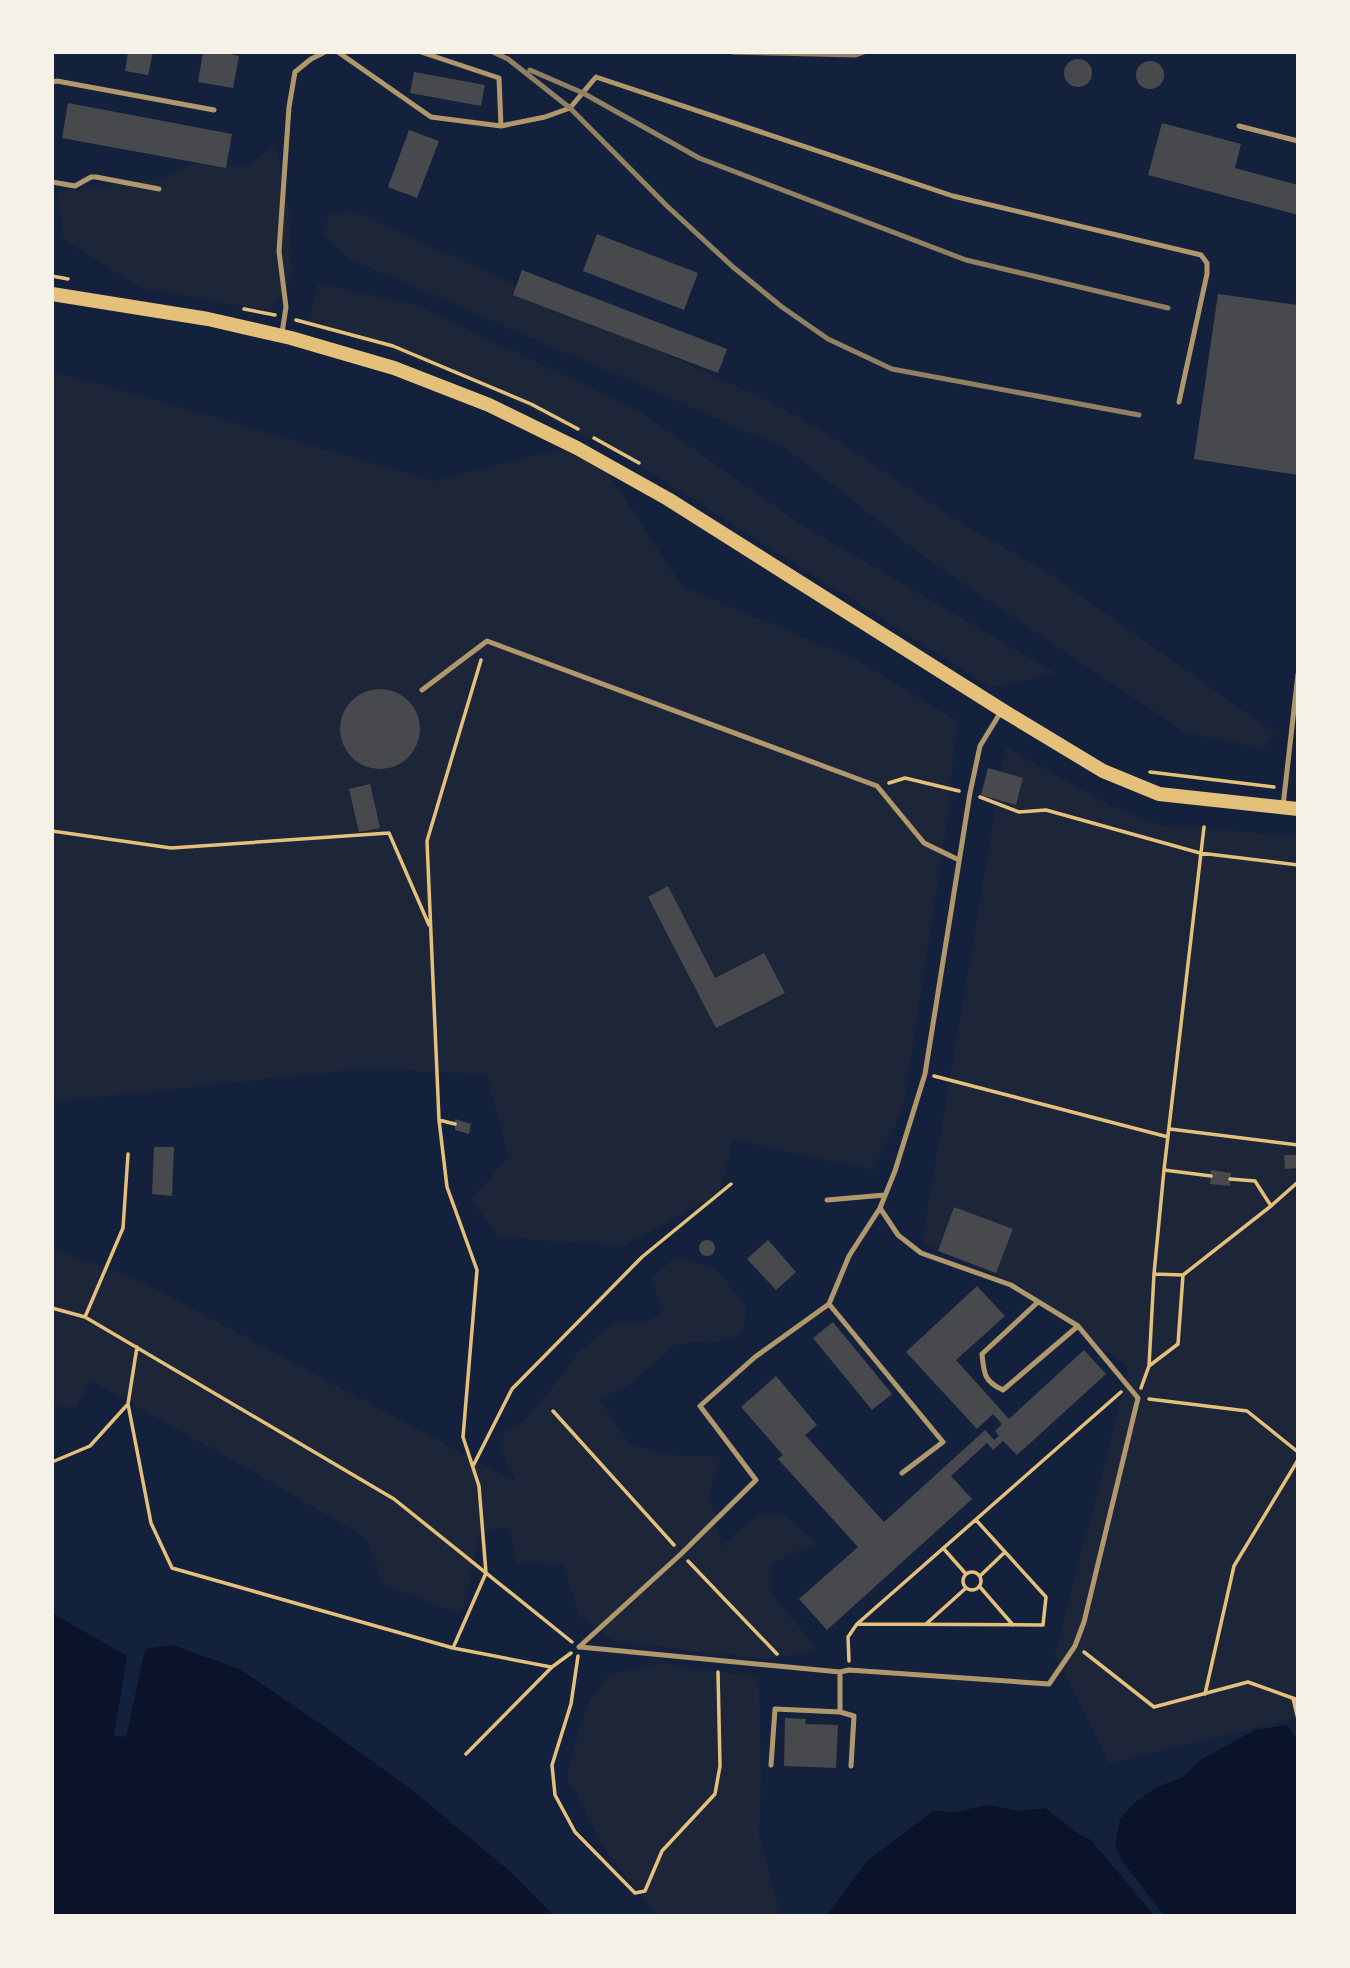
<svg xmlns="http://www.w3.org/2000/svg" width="1350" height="1968" font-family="'Crimson Pro',serif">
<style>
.green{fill:#1d2539}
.water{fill:#0b132b}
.building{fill:#48494c}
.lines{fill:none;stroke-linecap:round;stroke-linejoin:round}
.path{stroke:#e5c07b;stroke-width:3.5}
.service{stroke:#b1986c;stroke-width:5}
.secondary{stroke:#e5c07b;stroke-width:14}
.rail{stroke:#918062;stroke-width:5}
</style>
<rect width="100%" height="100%" fill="#14213d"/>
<path class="green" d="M275,142L289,209L292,277L270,311L141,288L63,239L57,192L161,179L194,164L248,167Z
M356,212L766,400L820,429L964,525L1044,570L1275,733L1263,749L1184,732L927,559L787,449L350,259L322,234L330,213Z
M318,284L417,305L639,411L802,525L1056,673L992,688L620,453L464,377L309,322Z
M53,372L103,385L434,481L588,442L682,586L859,661L957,721L946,830L903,1109L873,1170L733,1140L720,1193L624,1246L499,1237L471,1199L509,1157L486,1074L361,1069L53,1102Z
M1006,747L1117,809L1145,820L1167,826L1297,836V1718L1109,1763L1055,1655L1129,1368L1020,1286L922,1243Z
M52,1248L141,1281L516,1482L502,1451L504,1431L524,1421L556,1383L579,1352L613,1323L647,1322L663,1312L652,1279L676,1256L717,1270L746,1306L743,1334L714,1342L676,1344L629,1385L599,1399L629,1444L666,1455L721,1457L709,1492L721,1546L759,1514L786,1516L817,1543L772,1563V1594L818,1650L767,1659L615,1642L578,1614L564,1564L516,1563L510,1527L481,1531L461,1614L383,1584L366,1538L273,1483L91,1381L77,1408L53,1406Z
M664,1663L692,1669L759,1676L761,1779L759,1836L777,1902L778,1915H656L601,1844L567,1777L576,1739L590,1701L610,1674Z"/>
<path class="water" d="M52,1613L127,1656L114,1735L126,1737L145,1649L172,1645L240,1669L329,1730L412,1790L512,1873L553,1915H53Z
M1287,1725L1297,1740V1915H1164L1122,1861L1115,1845L1120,1819L1134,1803L1157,1787L1183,1777L1200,1760L1255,1730Z
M988,1805L1019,1811L1045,1808L1082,1836L1091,1840L1154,1915H827L866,1862L933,1811L956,1812Z"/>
<path class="building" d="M128,52H153L148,75L125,71Z
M203,52H222L239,56L233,88L198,82Z
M1064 73a14 14 0 1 1 28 0a14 14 0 1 1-28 0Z
M1136 75a14 14 0 1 1 28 0a14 14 0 1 1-28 0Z
M414,72L485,85L481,106L410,93Z
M68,103L232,134L226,168L62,138Z
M1162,123L1241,144L1235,168L1298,185V215L1148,175Z
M409,130L439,141L417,198L388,187Z
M597,234L698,273L684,310L583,271Z
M522,270L727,349L718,373L513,295Z
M1218,294L1298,305V475L1194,459Z
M340 729a40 40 0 1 1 80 0a40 40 0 1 1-80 0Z
M988,768L1023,778L1016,805L981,795Z
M370,784L380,828L359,832L349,789Z
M668,886L715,978L764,953L785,993L716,1028L648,897Z
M455,1119L471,1124L469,1134L455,1130Z
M154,1147H174L172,1196L152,1194Z
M1284,1155H1298V1168L1285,1169Z
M1211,1170L1231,1173L1230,1186L1210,1184Z
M954,1207L1013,1229L996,1273L938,1251Z
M699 1248a8 8 0 1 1 16 0a8 8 0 1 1-16 0Z
M768,1240L796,1272L776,1290L747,1259Z
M977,1286L1005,1316L956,1360L1009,1419L1084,1350L1106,1374L1017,1455L1003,1441L993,1450L987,1443L951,1476L972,1499L827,1630L799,1599L858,1547L778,1459L783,1455L741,1407L776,1376L817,1425L805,1435L884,1522L985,1430L994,1440L999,1436L995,1431L1002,1424L993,1414L977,1429L906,1352Z
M833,1322L892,1394L872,1410L813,1338Z
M785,1718L806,1719L805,1724L838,1725L836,1768L784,1766Z"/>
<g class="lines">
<path class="path" d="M52,276L68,279
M244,309L275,315
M296,320L393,346L531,404L578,429
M594,438L639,463
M1150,772L1274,787
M889,783L905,778L959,791
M980,797L1019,812L1046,810L1200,853L1298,865
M52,831L171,848L389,833L429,925
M934,1076L1168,1137
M439,1120L455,1124
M1170,1129L1298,1145
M1164,1170L1211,1176
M1230,1179L1255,1181L1271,1206
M1154,1274L1183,1275L1271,1206L1298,1182
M52,1308L85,1317L394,1499L572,1642
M85,1317L123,1228L128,1154
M137,1347L128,1404L151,1523L172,1568L453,1648L486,1573L479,1486L463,1437L477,1270L447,1187L439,1120L427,841L481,660
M1149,1366L1178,1344L1183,1275
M1141,1388L1149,1366L1154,1274L1164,1170L1204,827
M1149,1399L1247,1411L1298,1452
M553,1411L674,1545
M52,1462L90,1446L127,1405
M473,1466L512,1389L642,1257L731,1184
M943,1548L966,1574
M688,1561L777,1654
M963 1581a9 9 0 1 1 18 0a9 9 0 1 1-18 0Z
M980,1576L1005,1552
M980,1587L1013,1625
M857,1624L1043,1625L1046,1597L976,1520
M926,1624L966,1588
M453,1648L551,1667
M1084,1652L1154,1707L1248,1682L1298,1700
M578,1656L571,1704L552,1765L555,1795L575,1832L635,1893L645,1891L662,1851L715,1794L720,1766L718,1672
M849,1661L848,1637L857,1624L1121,1392
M1205,1694L1234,1566L1298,1460
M1293,1698L1298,1719
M466,1754L552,1667L571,1653"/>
<path class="service" d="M338,52L431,117L501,126L545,117L570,108L596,77L953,196L1201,255L1207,263V274L1179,402
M421,52L499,78L501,126
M52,82L57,81L214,110
M1239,126L1298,141
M52,182L75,186L91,177H96L159,189
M282,333L286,307L279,251L289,107L295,72L311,59L325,52
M422,690L487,641L877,786L924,843L959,860
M1283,806L1298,674
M827,1200L885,1195
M1038,1302L982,1354C984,1374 984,1381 1003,1390L1078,1326
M829,1304L943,1442L902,1473
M579,1647L681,1554L756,1480L700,1406L755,1357L829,1304L849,1256L880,1208L895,1171L925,1074L970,793L980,746L1002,710
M580,1647L840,1672L849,1670L1049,1684L1075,1646L1084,1622L1138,1398L1078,1326L1011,1285L921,1253L898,1235L880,1208
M840,1672V1712
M771,1765L775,1709L840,1712L854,1716L851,1766"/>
<path class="secondary" d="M52,294L208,319L291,338L394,368L489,405L577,448L668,499L1002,710L1103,771L1159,794L1298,809"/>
<path class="rail" d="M493,52L508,59L570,108L667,206L733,267L782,307L828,339L892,369L1139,415
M732,52L856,55L864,52
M530,70L583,93L699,158L966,260L1168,308"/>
</g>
<rect width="1350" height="1968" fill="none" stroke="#f6f1e7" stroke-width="108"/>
</svg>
